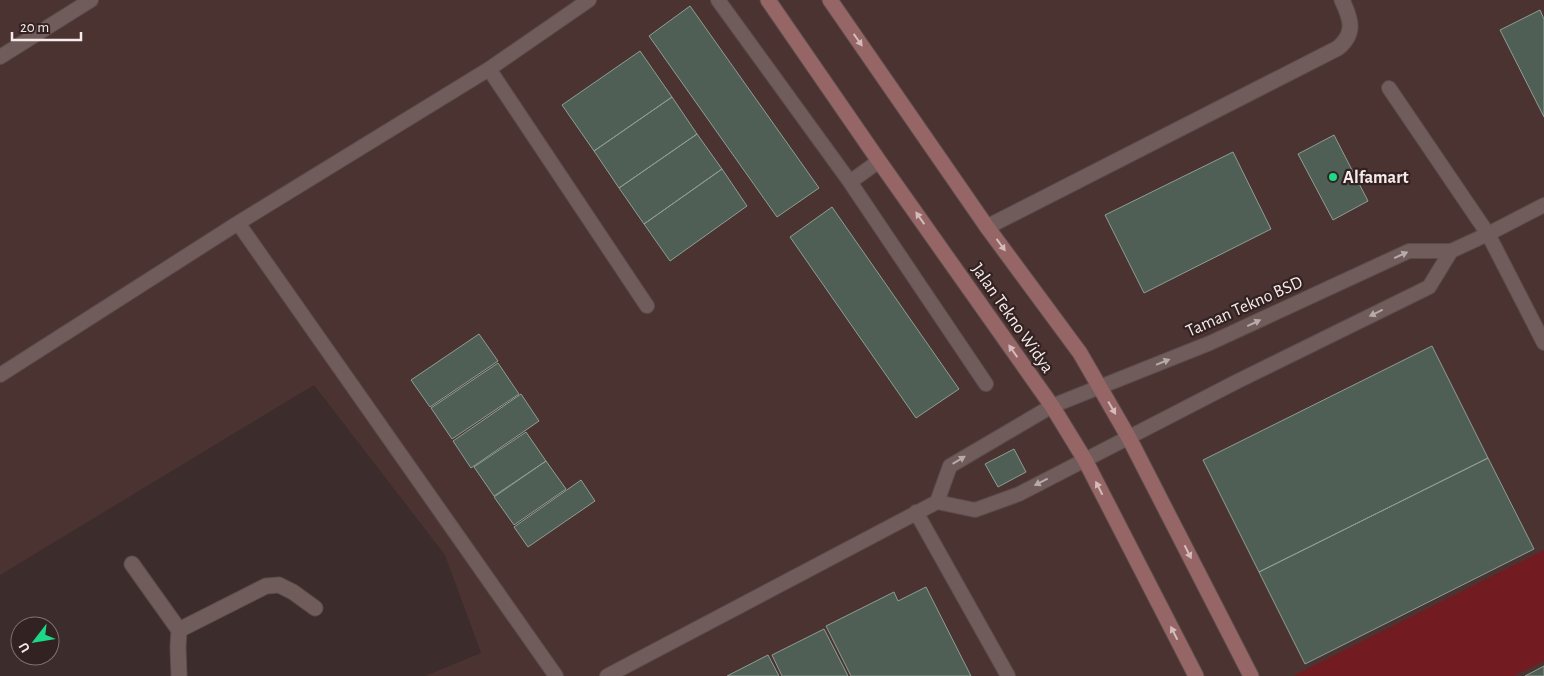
<svg xmlns="http://www.w3.org/2000/svg" width="1544" height="676" font-family="'Alegreya Sans',sans-serif">
<style>
.built{fill:#4b3332}
.green{fill:#721c22}
.building{fill:#505f55;stroke:#8d9e93}
.lines{fill:none;stroke-linecap:round;stroke-linejoin:round}
.lane-casing{stroke:#5a4c4b;stroke-width:16}
.street-casing{stroke:#5a4c4b;stroke-width:17}
.secondary-casing{stroke:#5a4c4b;stroke-width:17}
.lane{stroke:#6f5c5b;stroke-width:14}
.street{stroke:#6f5c5b;stroke-width:15}
.secondary{stroke:#966666;stroke-width:15}
.oneway{fill:#d4bcbc}
.oneway2{fill:#b9aaaa}
.poi-dot{fill:#1dd888;stroke:#322221;stroke-width:2}
.labels{text-anchor:middle;stroke-width:4.5;stroke-linejoin:round;paint-order:stroke}
.poi-label{font-size:18px;font-weight:bold;fill:#f6eaea;stroke:#322221;text-anchor:start}
.street-label{font-size:18px;fill:#f6eaea;stroke:#322221}
</style>
<rect width="100%" height="100%" fill="#3c2c2b"/>
<path class="built" d="M0,0H1544V676H425L481,653L445,555L314,385L0,575Z"/>
<path class="green" d="M1544,550V661L1514,676H1293Z"/>
<path class="building" d="M690,6L819,188L777,217L649,36Z
M1540,10L1544,19V117L1500,30Z
M640,51L672,97L594,151L562,105Z
M672,97L697,134L619,188L594,151Z
M697,134L722,169L644,224L619,188Z
M1334,135L1368,201L1333,220L1298,154Z
M1233,152L1271,229L1144,293L1105,215Z
M722,169L747,206L670,261L644,224Z
M832,207L959,389L916,418L790,237Z
M479,334L498,361L430,407L411,380Z
M1432,346L1488,458L1259,572L1203,460Z
M498,363L519,394L452,439L431,408Z
M521,394L539,421L471,468L453,441Z
M526,432L546,461L494,496L474,467Z
M1014,449L1026,472L998,487L985,464Z
M1488,458L1534,549L1305,664L1259,572Z
M546,461L566,489L514,525L494,497Z
M581,480L595,501L528,547L514,527Z
M926,587L971,676H851L826,626L894,592L898,601Z
M824,629L848,676H782L772,655Z
M768,655L779,676H727Z
M1544,666V676H1525Z"/>
<g class="lines">
<g class="lane-casing">
<path id="lane" d="M718,0L850,182L879,161
M0,57L91,0
M489,69L647,306
M1389,88L1488,234L1544,343
M850,182L986,384
M238,223L556,676
M0,375L238,223L489,69L589,0
M937,502L950,466L1052,406L1210,343L1409,251H1451L1488,234L1544,205
M916,512L1008,676
M607,676L937,502L975,510L1019,494L1236,382L1429,287L1451,251"/>
</g>
<g class="street-casing">
<path id="street" d="M987,227L1338,48C1356,33 1351,19 1342,0
M132,564L179,630L178,647L179,676
M179,630L266,586L279,585L293,592L315,608"/>
</g>
<g class="secondary-casing">
<path id="secondary" d="M768,0L879,161L1052,406L1085,460L1196,676
M830,0L987,227L1080,353L1129,438L1251,676"/>
</g>
<use href="#lane" class="lane"/>
<use href="#street" class="street"/>
<use href="#secondary" class="secondary"/>
</g>
<defs><path id="oneway-solid" d="M-6-.8H1V-3.2L6.5 0L1 3.2V.8H-6Z" transform="scale(1.25)"/></defs>
<g class="oneway">
<use href="#oneway-solid" transform="translate(858 40) rotate(55)"/>
<use href="#oneway-solid" transform="translate(920 218) rotate(-125)"/>
<use href="#oneway-solid" transform="translate(1001 245) rotate(54)"/>
<use href="#oneway-solid" transform="translate(1013 351) rotate(-125)"/>
<use href="#oneway-solid" transform="translate(1112 408) rotate(60)"/>
<use href="#oneway-solid" transform="translate(1099 488) rotate(-117)"/>
<use href="#oneway-solid" transform="translate(1188 552) rotate(63)"/>
<use href="#oneway-solid" transform="translate(1174 633) rotate(-117)"/>
</g>
<g class="oneway2">
<use href="#oneway-solid" transform="translate(1401 255) rotate(-24)"/>
<use href="#oneway-solid" transform="translate(1376 313) rotate(154)"/>
<use href="#oneway-solid" transform="translate(1254 323) rotate(-25)"/>
<use href="#oneway-solid" transform="translate(1163 362) rotate(-22)"/>
<use href="#oneway-solid" transform="translate(959 460) rotate(-31)"/>
<use href="#oneway-solid" transform="translate(1041 482) rotate(153)"/>
</g>
<circle class="poi-dot" cx="1333" cy="177" r="5"/>
<g class="labels">
<g class="poi-label">
<text x="1343" y="183">Alfamart</text>
</g>
<g class="street-label">
<text transform="translate(1244 306) rotate(-24)" y="6">Taman Tekno BSD</text>
<text transform="translate(1013 318) rotate(55)" y="6">Jalan Tekno Widya</text>
</g>
</g>
<g transform="translate(35 641) rotate(239)"><circle r="24" fill="#322221" stroke="#807271"/>
<path d="M0-4L9 19L0 12L-9 19Z" fill="#1dd888"/>
<text y="-8" font-size="14" font-weight="bold" text-anchor="middle" fill="#f6eaea">U</text>
</g>
<path d="M12 32v8h69v-8" fill="none" stroke="#f6eaea" stroke-width="2.5"/>
<text x="20" y="32" font-size="15" fill="#f6eaea" stroke="#322221" stroke-width="4" paint-order="stroke">20 m</text>
</svg>
